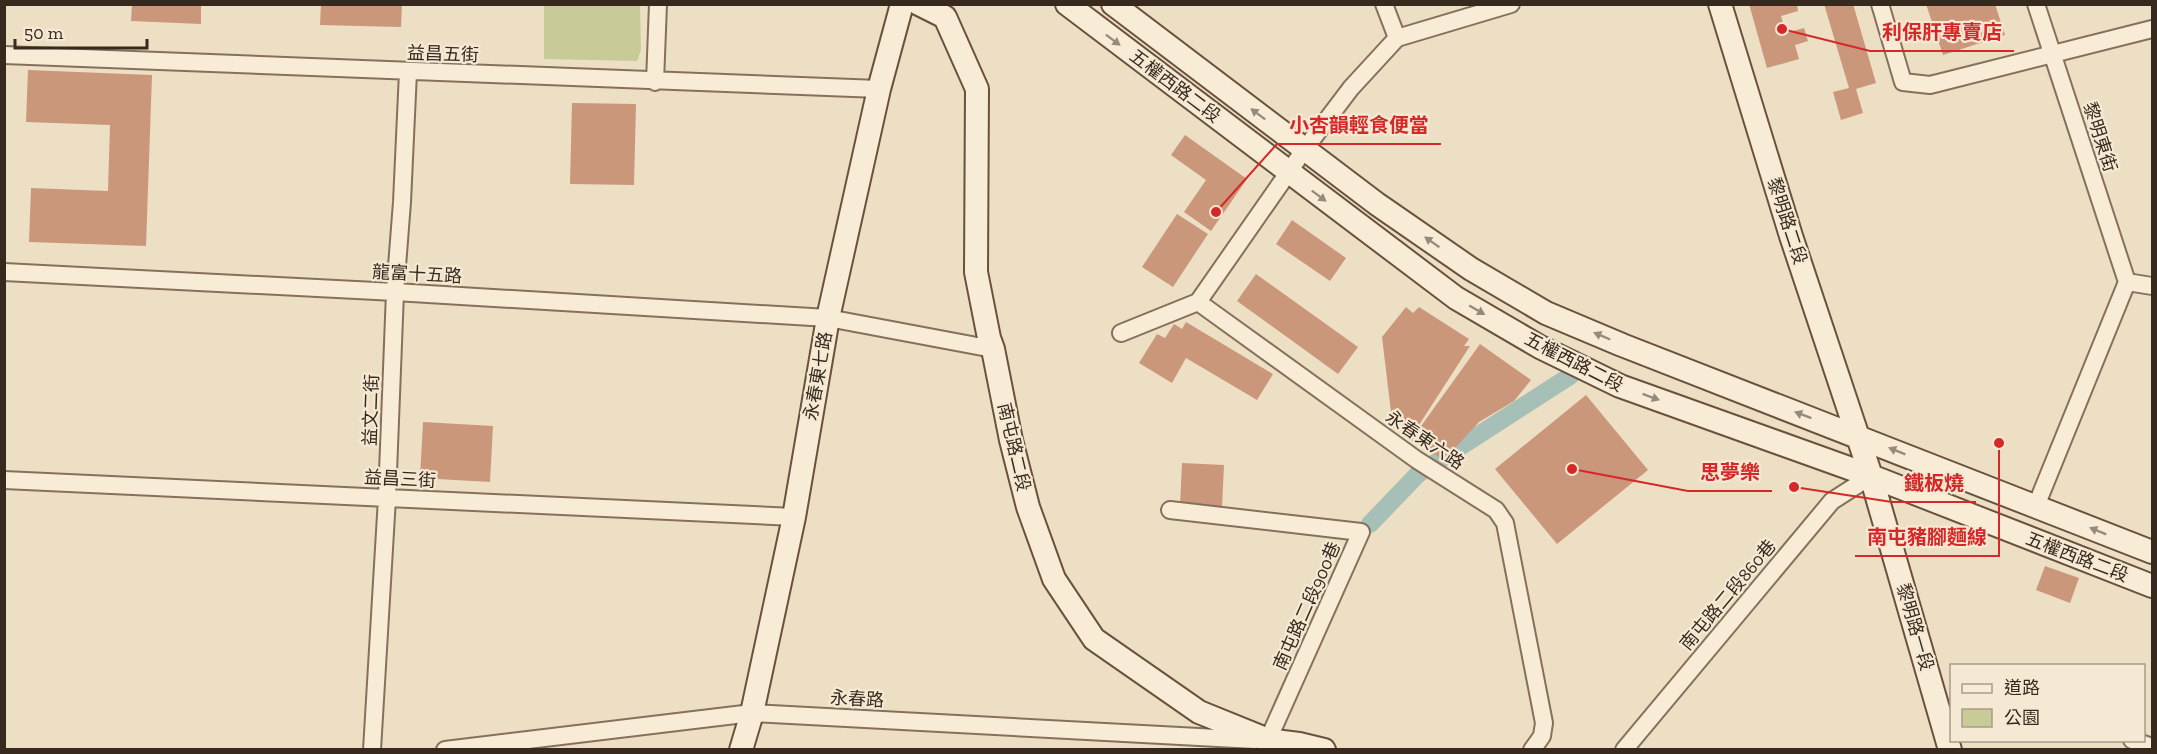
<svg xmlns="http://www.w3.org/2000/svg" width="2157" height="754" font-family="'Zilla Slab','Noto Sans TC',serif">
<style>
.green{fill:#c8cb98}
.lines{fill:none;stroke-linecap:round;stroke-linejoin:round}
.canal{stroke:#a6c0b7;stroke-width:18}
.building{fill:#ca977b}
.street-casing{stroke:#87705b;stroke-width:20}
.secondary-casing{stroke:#69513e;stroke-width:26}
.street{stroke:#f8ecd7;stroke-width:16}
.secondary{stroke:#f8ecd7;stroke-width:22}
.oneway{fill:#988a7b}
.labels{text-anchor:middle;stroke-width:4.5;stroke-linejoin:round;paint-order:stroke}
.street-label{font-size:18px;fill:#38291f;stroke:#f5e9d3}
.leader{fill:none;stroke:#d62828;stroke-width:2}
.callout-dot{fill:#d62828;stroke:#f5e9d3;stroke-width:2}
.callout-label{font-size:20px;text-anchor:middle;font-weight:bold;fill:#d62828;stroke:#f5e9d3;stroke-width:4.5;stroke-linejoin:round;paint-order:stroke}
</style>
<rect width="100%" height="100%" fill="#eddfc4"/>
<path class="green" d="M544,5H640L641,50L637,61L544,59Z"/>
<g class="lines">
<path class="canal" d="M1370,524L1418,474L1570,376"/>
</g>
<path class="building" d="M132,4H201V24L131,21Z
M321,4H402L401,27L320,25Z
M1749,4H1797L1798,11L1781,16L1786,33L1804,28L1808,41L1795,45L1799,59L1767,68Z
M1824,4H1853L1876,83L1856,89L1863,113L1841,120L1833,92L1849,88Z
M1926,4H1995L2005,35L1943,55Z
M28,70L152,75L146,246L29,242L31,188L108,191L110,125L26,122Z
M572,103L636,104L634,185L570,184Z
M1185,135L1247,179L1211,231L1184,212L1206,180L1171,155Z
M1177,214L1208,234L1173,287L1142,267Z
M1292,220L1346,258L1330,281L1276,244Z
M1256,274L1358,347L1338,374L1237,301Z
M1406,307L1413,313L1419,307L1469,339L1464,346H1470L1419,425L1415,421L1412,426L1391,412L1382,337Z
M1186,322L1273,374L1257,400L1186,358L1172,383L1139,363L1157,334L1165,338L1174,324L1182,329Z
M1480,344L1531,380L1514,401L1479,422L1444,460L1411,440Z
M1586,395L1648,470L1557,544L1495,469Z
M423,422L493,426L490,482L420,478Z
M1182,463L1224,465L1222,508L1180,506Z
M2045,566L2079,578L2070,603L2036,590Z"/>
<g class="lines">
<g class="street-casing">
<path id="street" d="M1384,4L1397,38
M1880,4L1903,82L1930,85L2152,29
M2036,4L2127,282
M1397,38L1511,4
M4,55L879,89
M655,82L658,4
M4,272L395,292L828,318L993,349
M2127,282L2152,286
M1198,302L1417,460L1496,510L1505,523L1544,723L1542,736L1532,750
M1198,302L1304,150L1351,88L1397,38
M1121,333L1198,302
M4,480L794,517
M2036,506L2127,282
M1170,510L1361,532L1268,740
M2132,740L2152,747
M372,750L387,498L395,292L402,202L408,72
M445,750L752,713L1255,740
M1624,750L1832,501L1871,476"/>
</g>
<g class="secondary-casing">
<path id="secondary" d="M919,4L945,17L977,89L976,272L989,338L993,349L1011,440L1028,507L1054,579L1094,639L1199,712L1268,740L1299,744L1324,750
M1067,4L1456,298L1540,347L1620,386L1871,476L2152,586
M1113,4L1377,204L1471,269L1546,313L1622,345L2152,552
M1720,4L1791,236L1871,476L1950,750
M741,750L752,713L794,517L828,318L879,89L902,4"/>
</g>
<use href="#street" class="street"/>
<use href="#secondary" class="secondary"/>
</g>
<defs><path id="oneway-solid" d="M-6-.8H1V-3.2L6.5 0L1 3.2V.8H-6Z" transform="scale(1.5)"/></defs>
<g class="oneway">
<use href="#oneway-solid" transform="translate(1113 40) rotate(37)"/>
<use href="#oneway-solid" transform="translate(1258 114) rotate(-143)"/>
<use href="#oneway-solid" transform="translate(1319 196) rotate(37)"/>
<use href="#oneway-solid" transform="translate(1432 242) rotate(-145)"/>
<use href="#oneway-solid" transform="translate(1477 310) rotate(30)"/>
<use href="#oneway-solid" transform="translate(1602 336) rotate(-157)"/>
<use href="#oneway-solid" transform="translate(1651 397) rotate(20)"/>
<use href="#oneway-solid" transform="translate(1803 415) rotate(-159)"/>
<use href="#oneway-solid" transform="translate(1897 451) rotate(-158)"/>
<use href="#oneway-solid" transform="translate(2098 531) rotate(-158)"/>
</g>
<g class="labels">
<g class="street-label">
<text transform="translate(443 54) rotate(2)" y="6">益昌五街</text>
<text transform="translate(1175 86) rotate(37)" y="6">五權西路二段</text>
<text transform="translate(2100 137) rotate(72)" y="6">黎明東街</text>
<text transform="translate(1787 221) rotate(72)" y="6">黎明路二段</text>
<text transform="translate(417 274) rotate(3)" y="6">龍富十五路</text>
<text transform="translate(1574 362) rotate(27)" y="6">五權西路二段</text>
<text transform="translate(818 376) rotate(-80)" y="6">永春東七路</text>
<text transform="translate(371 410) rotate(-88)" y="6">益文二街</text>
<text transform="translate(1425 440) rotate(34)" y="6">永春東六路</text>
<text transform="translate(1014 447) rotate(77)" y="6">南屯路二段</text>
<text transform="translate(400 479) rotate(3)" y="6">益昌三街</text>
<text transform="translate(2077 557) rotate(21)" y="6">五權西路二段</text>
<text transform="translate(1728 595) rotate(-50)" y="6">南屯路二段860巷</text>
<text transform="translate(1307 606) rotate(-66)" y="6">南屯路二段900巷</text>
<text transform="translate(1915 627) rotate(74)" y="6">黎明路一段</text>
<text transform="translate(857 699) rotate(3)" y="6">永春路</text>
</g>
</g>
<path class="leader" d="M1782 29L1870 51H2014M1216 212L1277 144H1441M1572 469L1688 491H1772M1794 487L1892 502H1976M1999 443L1999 556H1855"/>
<g class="callout-dot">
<circle cx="1782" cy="29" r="6"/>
<circle cx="1216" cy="212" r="6"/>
<circle cx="1572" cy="469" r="6"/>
<circle cx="1794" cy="487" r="6"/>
<circle cx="1999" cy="443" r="6"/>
</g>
<g class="callout-label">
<text x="1942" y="39">利保肝專賣店</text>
<text x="1359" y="132">小杏韻輕食便當</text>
<text x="1730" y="479">思夢樂</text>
<text x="1934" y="490">鐵板燒</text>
<text x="1927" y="544">南屯豬腳麵線</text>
</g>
<rect width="2157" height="754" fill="none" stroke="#38291f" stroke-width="12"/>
<rect x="1950" y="664" width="195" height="78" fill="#f5e9d3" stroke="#a99c8b" stroke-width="1.5"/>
<rect x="1962" y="684" width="30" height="9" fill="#f8ecd7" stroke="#a99c8b" stroke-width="1.5"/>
<text x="2004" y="694" font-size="18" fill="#38291f">道路</text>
<rect x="1962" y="709" width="30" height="18" fill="#c8cb98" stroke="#a99c8b" stroke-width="1.5"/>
<text x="2004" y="724" font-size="18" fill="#38291f">公園</text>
<path d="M15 39v9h132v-9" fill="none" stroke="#38291f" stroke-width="3"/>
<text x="24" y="39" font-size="18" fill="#38291f" stroke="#f5e9d3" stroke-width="4.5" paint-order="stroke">50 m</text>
</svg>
